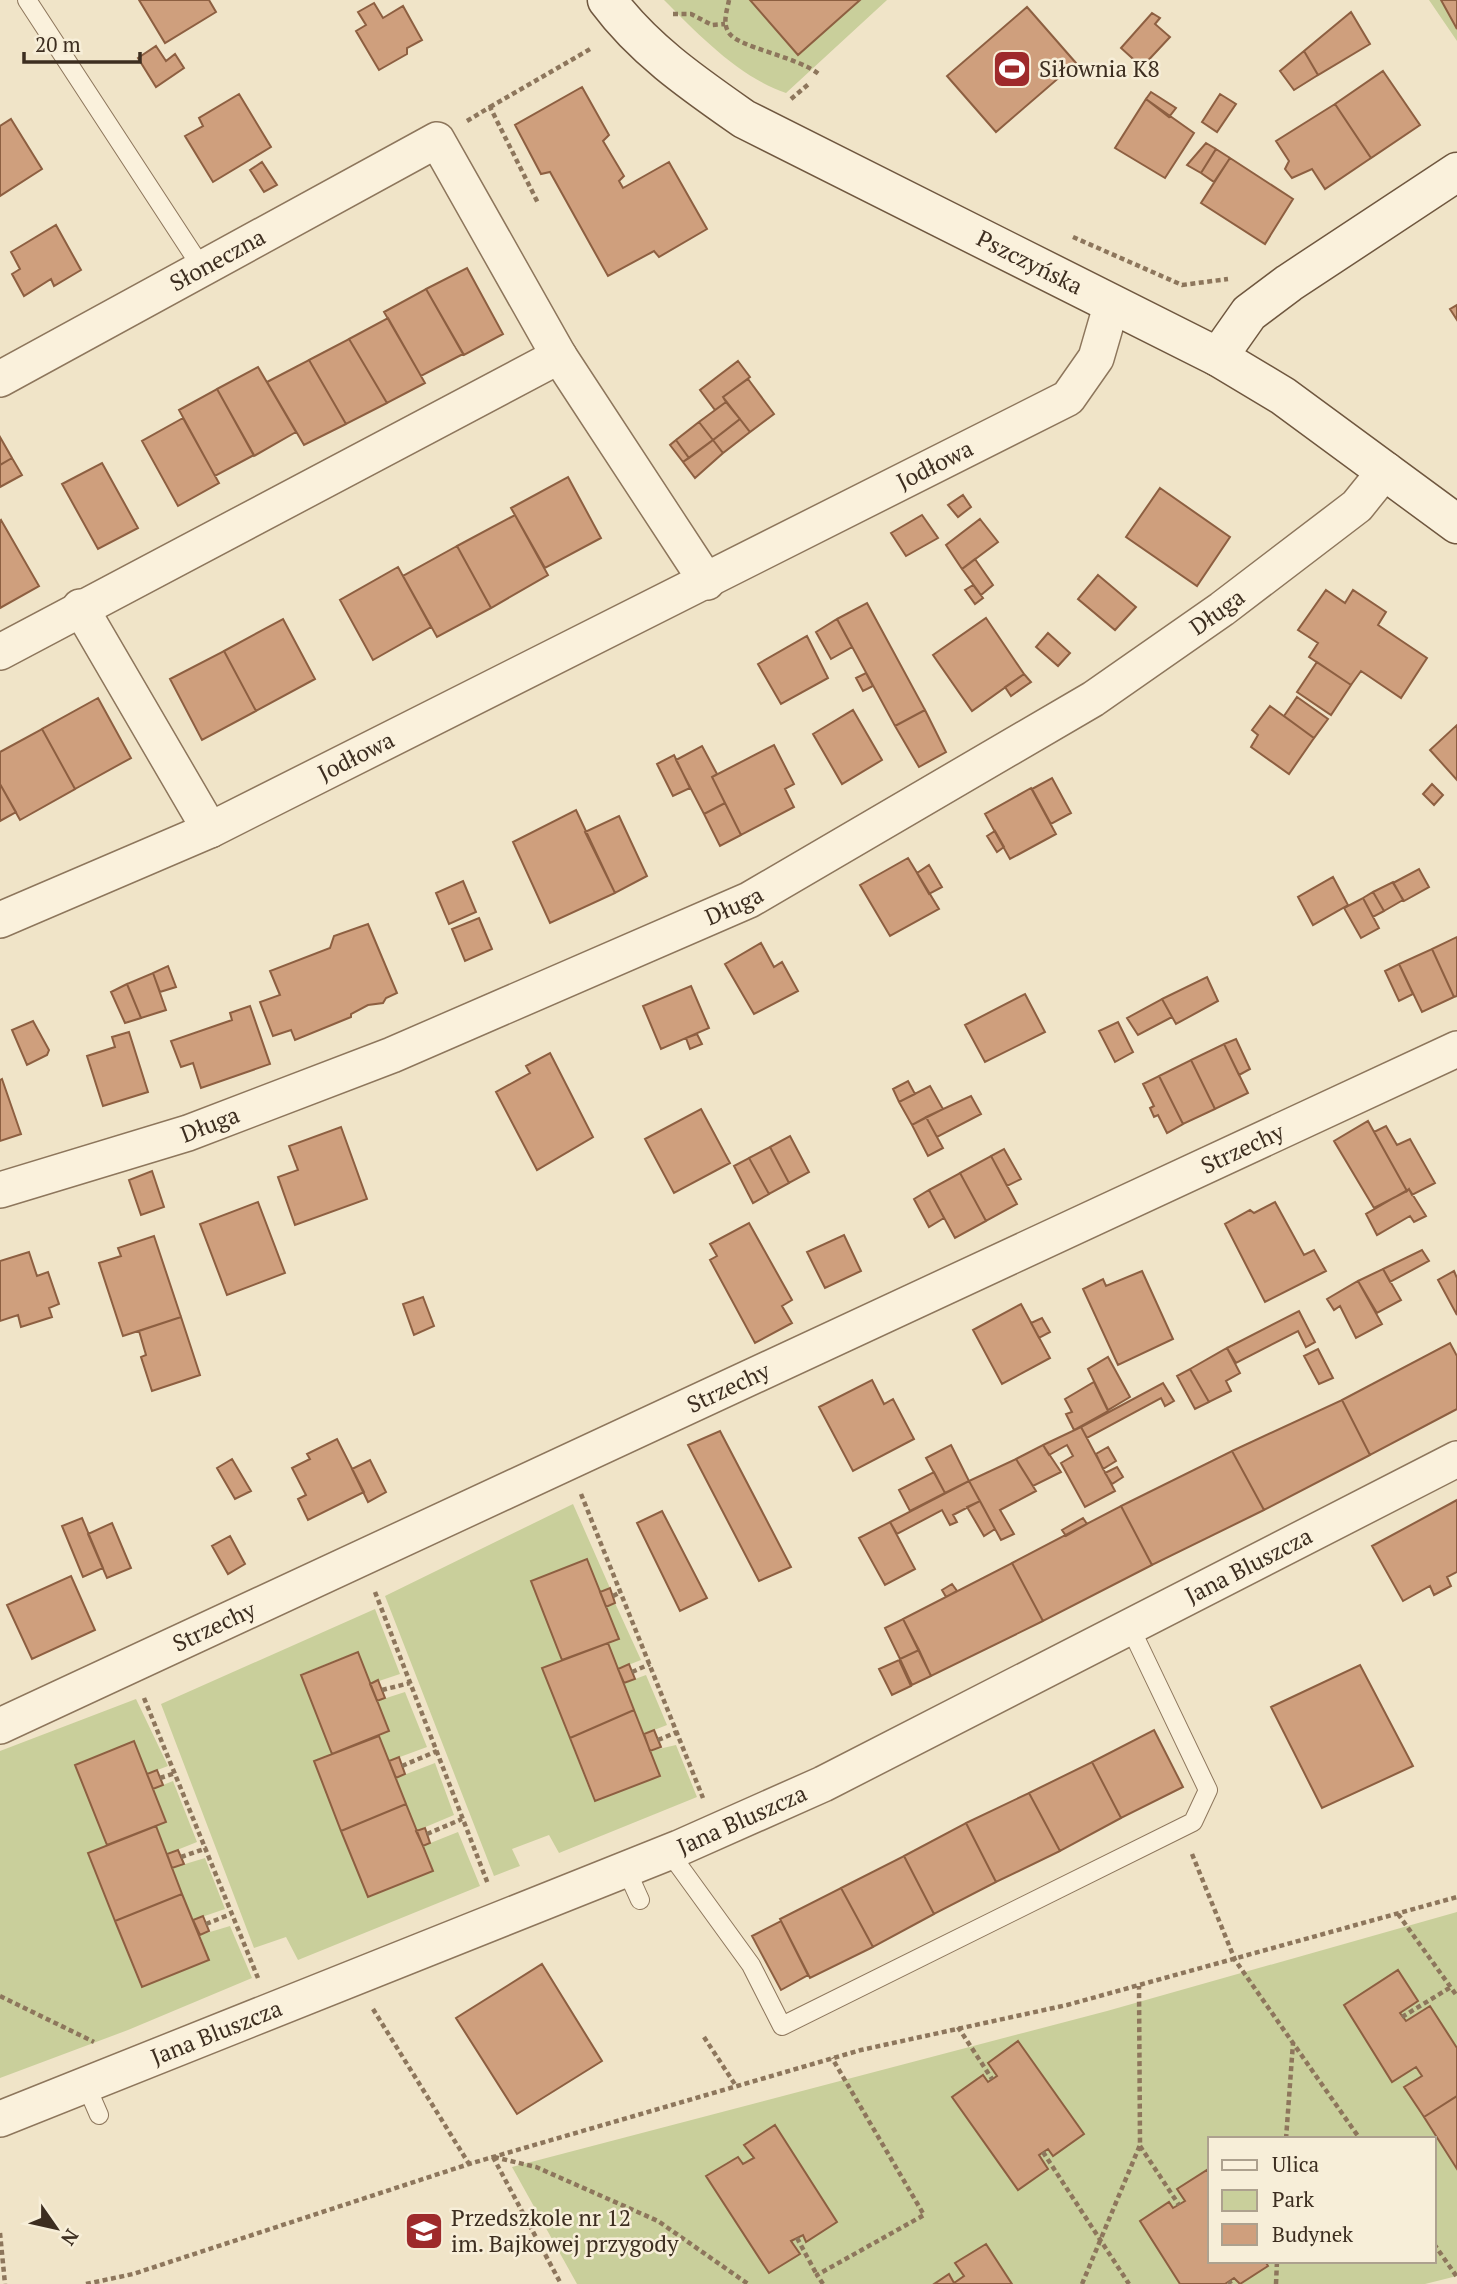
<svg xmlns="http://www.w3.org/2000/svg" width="1457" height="2284" font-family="'PT Serif',serif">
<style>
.green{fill:#c9cf9b;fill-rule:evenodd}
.building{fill:#cf9f7d;stroke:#8d5f41;stroke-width:2}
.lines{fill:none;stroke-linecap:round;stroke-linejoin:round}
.lane-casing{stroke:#8d765c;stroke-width:20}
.street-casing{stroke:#8d765c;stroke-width:38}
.secondary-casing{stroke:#6f573f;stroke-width:41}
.path{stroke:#8d765c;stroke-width:4.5;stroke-dasharray:5 3.5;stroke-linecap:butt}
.lane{stroke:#faf1dc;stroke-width:18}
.street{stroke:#faf1dc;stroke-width:35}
.secondary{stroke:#faf1dc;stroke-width:38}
.labels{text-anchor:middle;stroke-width:5;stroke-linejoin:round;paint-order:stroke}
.poi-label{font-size:23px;fill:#3d2e20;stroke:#f7eed8;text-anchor:start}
.street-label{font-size:23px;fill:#3d2e20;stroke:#f7eed8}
</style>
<rect width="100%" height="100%" fill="#f0e4c8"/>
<path class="green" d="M664,0H887L786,93C739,77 699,35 664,0Z
M1429,0H1441L1457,29V41Z
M573,1504L610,1588L600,1592L586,1559L531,1581L562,1660L542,1668L594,1801L660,1776L650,1751L676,1745L697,1797L559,1853L549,1835L512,1849L520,1866L494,1876L385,1596Z
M615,1603L641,1660L618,1669L608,1643L618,1639L606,1607Z
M375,1609L400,1674L370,1684L357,1652L301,1674L332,1754L314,1762L368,1897L432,1871L423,1846L458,1832L480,1886L298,1960L286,1937L254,1948L161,1704Z
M646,1675L667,1725L644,1734L624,1683Z
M405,1692L427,1747L389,1761L379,1736L389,1731L377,1701Z
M136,1699L168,1766L147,1774L134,1742L76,1765L107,1845L88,1854L141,1987L209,1960L200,1935L230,1926L252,1978L128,2030L0,2078V1751Z
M435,1763L454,1815L416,1831L396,1778Z
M173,1781L197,1842L167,1854L156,1826L166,1822L153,1789Z
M205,1858L225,1909L193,1920L172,1868Z
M1457,1912V2276L1425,2284H577L512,2167L1107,2011ZM1210,2139H1434V2261H1210Z"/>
<path class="building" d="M139,0H209L216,12L165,43Z
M750,0H860L798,55Z
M1441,0H1457V29Z
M374,3L383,18L403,6L422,40L407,48V54L379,70L356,31L366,25L358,12Z
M1027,7L1076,63L996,132L947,76Z
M1351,12L1370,44L1318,75L1304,51Z
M1152,13L1160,18L1155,24L1170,37L1142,67L1121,48Z
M156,46L166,61L175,54L184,68L156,87L138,58Z
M1304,51L1318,75L1294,90L1280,71Z
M1383,71L1420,125L1371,158L1335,104Z
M582,87L609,135L603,141L624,176L619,181L623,188L669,162L707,229L659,257L654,251L608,276L550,172L541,174L515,125Z
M1151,92L1176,108L1169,117L1146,99Z
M239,94L271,147L213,182L185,136L203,126L199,118Z
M1220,94L1236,104L1217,132L1202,122Z
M1146,99L1194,133L1165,178L1115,148Z
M1335,104L1371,158L1325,189L1312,169L1292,178L1285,169L1289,161L1276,141Z
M11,119L42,169L0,196V126Z
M1206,143L1216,149L1201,173L1187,165Z
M1216,149L1230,158L1214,182L1201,173Z
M1230,158L1293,199L1265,244L1201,203Z
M262,162L277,185L264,192L250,170Z
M56,225L81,270L54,286L51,279L24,296L12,274L20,269L11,252Z
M467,268L503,334L464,355L426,289Z
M426,289L463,354L421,376L384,312Z
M1457,305V320L1450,309Z
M388,318L425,383L387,403L349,339Z
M349,339L387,403L346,424L309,360Z
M309,360L346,424L304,445L267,382Z
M738,361L750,377L723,397L726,402L715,410L700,390Z
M258,367L296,432L254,456L217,389Z
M748,379L774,414L750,432L723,397Z
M217,389L254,455L215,476L179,410Z
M726,402L740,419L713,440L699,422Z
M183,418L219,483L178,506L142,441Z
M740,419L750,432L723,453L713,440Z
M699,422L713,440L689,458L676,440Z
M0,437L12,458L0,465Z
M676,440L689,458L683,462L670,445Z
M713,440L723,453L695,478L683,462Z
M12,458L22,475L0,487V465Z
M102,463L138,528L98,549L62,484Z
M568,477L601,538L545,568L511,508Z
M1160,488L1230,537L1197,586L1126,537Z
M963,495L971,507L958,517L948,505Z
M515,515L548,575L491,608L457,546Z
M922,515L938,538L906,556L891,533Z
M980,519L998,542L962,569L946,545Z
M1,520L39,586L0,608V521Z
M457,546L491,608L437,637L403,576Z
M975,559L993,585L981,595L962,569Z
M398,567L431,627L373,660L340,600Z
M1098,575L1136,607L1115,630L1078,599Z
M973,585L983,598L975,604L965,590Z
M1326,590L1345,603L1353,590L1386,612L1378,625L1427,658L1401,698L1361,671L1351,685L1309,657L1318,643L1298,630Z
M867,603L925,710L895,726L837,619Z
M986,618L1024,674L972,711L933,655Z
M283,619L315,679L256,711L224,651Z
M837,619L852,647L831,659L816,632Z
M1048,633L1070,653L1058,666L1036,647Z
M807,636L828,678L781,704L758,664Z
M224,651L256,711L202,740L170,679Z
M1317,662L1351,685L1331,715L1297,692Z
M866,673L873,686L863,691L856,678Z
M1024,674L1031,682L1011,696L1005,687Z
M1297,697L1328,719L1314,738L1284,716Z
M98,698L131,758L75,789L42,729Z
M1270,706L1314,738L1289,774L1251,747L1258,735L1252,730Z
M853,710L882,760L842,784L813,734Z
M925,710L946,752L919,767L895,726Z
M1457,725V780L1430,750Z
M42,729L75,789L20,820L0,784V752Z
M774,745L794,784L785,789L794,807L741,835L712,777Z
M702,746L717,774L712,777L725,803L704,814L676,760Z
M674,755L690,788L673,796L657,764Z
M1052,778L1071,813L1051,824L1032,789Z
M0,784L16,812L0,821Z
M1432,784L1443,795L1434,805L1423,794Z
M1031,788L1056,834L1010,859L985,814Z
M725,803L741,835L720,846L704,814Z
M576,810L615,893L550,923L513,842Z
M619,816L647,876L615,893L585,832Z
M995,831L1004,847L997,852L987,836Z
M908,858L939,909L890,936L860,885Z
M929,865L942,887L929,894L917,873Z
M1419,869L1429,887L1404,901L1393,883Z
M1333,877L1348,905L1313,925L1298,897Z
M463,881L476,912L449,924L436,893Z
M1393,882L1403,900L1384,911L1373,892Z
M1373,892L1384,911L1373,917L1363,898Z
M1363,898L1379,928L1361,938L1344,908Z
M479,918L492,949L465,961L452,929Z
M368,924L397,993L386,998L383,1003L368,1005L351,1014V1017L295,1040L291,1030L273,1036L260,1002L280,995L270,971L330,948L334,936Z
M1457,937V996L1454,997L1432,949Z
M761,943L774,967L782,962L798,991L754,1014L725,964Z
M1432,949L1454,997L1422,1012L1399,964Z
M1399,964L1413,994L1399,1001L1385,971Z
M168,966L176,987L160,992L153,973Z
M153,973L166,1010L141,1018L127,984Z
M1207,977L1218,1001L1176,1024L1162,999Z
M127,984L141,1018L125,1023L111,992Z
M691,986L709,1028L661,1049L643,1006Z
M1025,994L1045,1032L985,1062L965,1025Z
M1162,999L1172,1017L1138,1035L1127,1018Z
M250,1006L270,1064L201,1088L193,1063L181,1067L171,1041L232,1020L230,1013Z
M33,1021L49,1050L47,1055L27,1065L12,1030Z
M1118,1022L1133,1052L1115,1062L1099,1031Z
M129,1032L148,1092L103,1106L87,1056L115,1047L112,1037Z
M697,1034L702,1044L690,1049L686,1038Z
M1236,1039L1250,1069L1239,1075L1224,1044Z
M1224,1044L1248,1093L1215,1109L1191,1060Z
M550,1053L593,1137L537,1170L496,1092L530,1073L526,1066Z
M1191,1060L1215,1109L1183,1124L1159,1076Z
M1159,1076L1183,1124L1167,1133L1158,1115L1154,1117L1150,1108L1154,1106L1143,1084Z
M2,1079L21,1134L0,1141V1080Z
M908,1081L915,1094L899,1102L893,1089Z
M930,1086L943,1109L912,1125L899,1102Z
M971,1096L981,1114L937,1137L926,1117Z
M701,1109L730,1163L674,1193L645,1139Z
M926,1117L943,1148L928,1156L912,1125Z
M1368,1121L1407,1191L1374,1208L1334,1141Z
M1386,1126L1397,1145L1410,1139L1435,1183L1412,1195L1409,1189L1407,1191L1374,1132Z
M341,1127L367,1199L295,1225L278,1177L298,1170L289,1146Z
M790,1136L809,1172L789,1183L770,1147Z
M770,1147L789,1183L769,1194L749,1158Z
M1004,1149L1021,1179L1007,1186L991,1156Z
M991,1156L1017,1204L986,1221L960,1173Z
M749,1158L769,1194L753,1203L734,1166Z
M152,1171L164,1207L141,1215L129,1180Z
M960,1173L986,1221L955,1238L929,1190Z
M1409,1189L1426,1216L1414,1222L1410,1216L1377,1235L1366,1214Z
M929,1190L944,1218L929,1227L914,1199Z
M258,1202L285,1273L227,1295L200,1224Z
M1275,1202L1304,1255L1314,1250L1326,1271L1265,1302L1225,1224L1250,1210L1254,1213Z
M749,1223L792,1300L782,1306L792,1323L755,1343L710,1260L717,1256L710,1244Z
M844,1235L861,1271L825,1288L807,1252Z
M154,1236L181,1317L123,1336L99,1263L121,1256L118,1248Z
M1422,1250L1429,1261L1390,1282L1383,1269Z
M29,1252L37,1276L48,1272L59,1304L49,1308L52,1317L21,1327L18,1315L0,1321V1261Z
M1383,1269L1401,1300L1377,1313L1358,1281Z
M1142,1271L1173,1339L1118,1365L1083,1289L1103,1279L1106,1286Z
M1454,1271L1457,1278V1315L1438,1280Z
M1358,1281L1382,1324L1356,1338L1340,1306L1334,1310L1327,1299Z
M423,1297L434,1326L414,1335L403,1304Z
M1021,1304L1050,1358L1002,1384L973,1330Z
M1299,1311L1315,1342L1306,1347L1298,1331L1236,1363L1227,1348Z
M181,1317L200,1375L152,1391L141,1357L146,1355L139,1331Z
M1042,1318L1050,1332L1039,1338L1031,1323Z
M1450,1343L1457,1356V1409L1370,1455L1342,1400Z
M1227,1348L1240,1373L1226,1381L1231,1391L1209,1402L1190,1369Z
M1318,1349L1333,1378L1319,1384L1304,1356Z
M1108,1357L1130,1397L1108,1410L1088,1369Z
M1190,1369L1209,1402L1195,1409L1177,1376Z
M872,1380L884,1404L893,1399L914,1439L853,1471L819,1407Z
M1094,1382L1108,1411L1074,1430L1066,1414L1072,1412L1065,1399Z
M1163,1383L1174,1401L1165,1406L1161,1398L1087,1438L1081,1427Z
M1342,1400L1370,1455L1264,1510L1232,1451Z
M1081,1427L1115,1491L1085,1507L1061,1463L1073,1456L1067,1445L1049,1455L1043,1445Z
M720,1431L791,1567L759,1581L688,1445Z
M337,1439L364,1492L308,1520L298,1499L306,1495L292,1468L310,1459L307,1454Z
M951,1445L969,1481L945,1493L926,1458Z
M1043,1445L1061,1472L1033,1486L1016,1459Z
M1108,1447L1116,1461L1103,1469L1096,1454Z
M1232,1451L1264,1510L1152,1565L1121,1506Z
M232,1459L251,1491L235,1499L217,1468Z
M1016,1459L1036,1491L1000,1510L1014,1534L1001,1540L969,1481Z
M370,1460L386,1492L368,1502L352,1469Z
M1117,1467L1123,1477L1112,1484L1105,1473Z
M934,1472L945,1493L910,1511L899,1490Z
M969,1481L980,1501L953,1515L957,1522L950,1525L942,1510L897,1534L890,1522Z
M1457,1500V1572L1447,1577L1451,1586L1434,1595L1430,1586L1403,1601L1372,1546Z
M980,1501L995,1529L984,1536L967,1507Z
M1121,1506L1152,1565L1043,1621L1012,1563Z
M662,1511L707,1598L680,1611L637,1523Z
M82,1518L103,1568L83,1577L62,1526Z
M1083,1518L1087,1524L1066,1536L1062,1530Z
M890,1522L915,1569L885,1585L859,1538Z
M112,1523L131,1568L107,1578L88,1534Z
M230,1536L245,1564L228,1574L212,1546Z
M587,1559L619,1639L562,1660L531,1581Z
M1012,1563L1043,1621L931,1676L903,1619Z
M71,1576L95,1630L32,1659L7,1605Z
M952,1584L957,1591L946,1597L942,1590Z
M610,1588L615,1603L606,1607L600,1592Z
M903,1619L919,1650L900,1659L885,1628Z
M608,1643L634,1710L570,1738L542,1668Z
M919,1650L931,1676L912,1685L900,1659Z
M358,1652L389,1731L332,1754L301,1675Z
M899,1660L911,1686L892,1695L879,1669Z
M629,1664L635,1679L624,1683L618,1669Z
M1360,1665L1413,1766L1322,1808L1271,1707Z
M378,1680L385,1698L377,1701L370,1684Z
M634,1710L660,1776L595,1801L570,1738Z
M654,1730L661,1747L650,1751L644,1734Z
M1154,1730L1183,1787L1121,1818L1092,1762Z
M379,1736L406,1804L341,1831L314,1761Z
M134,1741L166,1822L107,1845L75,1765Z
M399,1757L405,1774L396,1778L389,1761Z
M1092,1762L1121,1818L1060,1851L1029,1793Z
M157,1770L163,1785L153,1789L147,1774Z
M1029,1793L1060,1851L996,1882L966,1823Z
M406,1804L433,1871L368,1897L341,1831Z
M966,1823L996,1882L934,1914L904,1856Z
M156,1826L182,1894L115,1921L88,1853Z
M425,1828L430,1843L423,1846L416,1831Z
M178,1850L184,1864L172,1868L167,1854Z
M904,1856L934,1914L873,1947L841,1888Z
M841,1888L873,1947L810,1978L780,1919Z
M182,1894L209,1960L142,1987L115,1921Z
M203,1916L209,1931L200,1935L193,1920Z
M781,1921L808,1975L781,1990L752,1936Z
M542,1964L602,2061L517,2114L456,2018Z
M1398,1970L1418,2001L1400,2013L1406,2021L1430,2006L1457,2048V2096L1424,2117L1404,2087L1422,2076L1416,2067L1392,2082L1344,2005Z
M1018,2041L1084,2134L1053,2156L1048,2149L1039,2155L1048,2169L1018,2190L952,2097L983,2075L988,2082L997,2076L988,2063Z
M1457,2096V2169L1424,2117Z
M775,2125L837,2222L806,2242L803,2235L791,2241L800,2254L769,2273L706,2176L738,2157L743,2164L754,2158L744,2145Z
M1207,2170L1210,2175V2261H1265L1268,2266L1240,2284L1234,2278L1225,2284H1180L1140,2221L1169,2202L1173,2208L1185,2201L1177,2189Z
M986,2244L1012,2284H934L949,2274L954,2283L964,2276L955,2263Z"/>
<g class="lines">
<g class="lane-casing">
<path id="lane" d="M27,0L202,268
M669,1852L751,1965L782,2026L1193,1822L1208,1790L1130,1627
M626,1869L640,1900
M86,2085L99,2115"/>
</g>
<g class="street-casing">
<g id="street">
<path id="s1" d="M0,379L437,140L559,356L707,582"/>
<path d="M80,607L210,830"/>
<path d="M0,652L559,356"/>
<path id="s2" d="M0,920L210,830L1068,398L1096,358L1112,303"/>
<path id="s3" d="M0,1190L188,1133L392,1055L749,900L1093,699L1222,609L1357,506L1386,470"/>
<path id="s4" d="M0,1726L1457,1049"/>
<path id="s5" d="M0,2119L679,1848L823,1784L1457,1459"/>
</g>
</g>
<g class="secondary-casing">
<g id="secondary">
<path id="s6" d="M607,0C644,50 694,84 744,119L1218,357L1283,396L1457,524"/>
<path d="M1218,357L1249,313L1289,283L1457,172"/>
</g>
</g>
<path class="path" d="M729,0C727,11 722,23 729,33C739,48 797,56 820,75
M673,14H691L712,25L725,24
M791,99L810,83
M490,107L592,48
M467,121L490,107L538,203
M1073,237L1182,285L1228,279
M581,1494L703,1798
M375,1592L488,1884
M613,1596L621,1592
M632,1672L650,1664
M382,1690L410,1683
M144,1698L258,1978
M658,1740L677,1732
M402,1766L437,1751
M160,1778L176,1773
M427,1834L462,1819
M1192,1854L1235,1960L1360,2139
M181,1857L207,1848
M1398,1914L1457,1996
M206,1924L231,1914
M0,1996L94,2042
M373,2009L469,2164
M1402,2017L1451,1987
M958,2027L992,2079
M704,2037L736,2086
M1286,2139L1293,2043
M1140,2146L1179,2205
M1043,2152L1129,2284
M493,2157L561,2284
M494,2157L536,2167L658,2221L748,2284
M0,2233L5,2284
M797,2238L817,2275
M1434,2244L1457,2277
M1229,2281L1231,2284
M86,2284L133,2274L469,2164L861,2050L1067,2005L1457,1897
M823,2284L817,2275L924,2215L832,2058
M1082,2284L1140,2145L1139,1986
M1276,2284L1277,2261"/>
<use href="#lane" class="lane"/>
<use href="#street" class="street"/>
<use href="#secondary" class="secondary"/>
</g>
<defs>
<g id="stadium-square" transform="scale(2.0125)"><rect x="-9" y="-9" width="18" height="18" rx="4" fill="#9e2a2b" stroke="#f7eed8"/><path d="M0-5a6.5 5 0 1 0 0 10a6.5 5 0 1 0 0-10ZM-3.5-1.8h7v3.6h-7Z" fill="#fff"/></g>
<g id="school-square" transform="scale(2.0125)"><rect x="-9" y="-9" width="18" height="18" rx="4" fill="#9e2a2b" stroke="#f7eed8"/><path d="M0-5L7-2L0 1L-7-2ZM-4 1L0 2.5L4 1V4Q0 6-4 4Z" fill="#fff"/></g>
</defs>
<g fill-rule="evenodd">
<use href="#stadium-square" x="1012" y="69"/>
<use href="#school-square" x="424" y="2231"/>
</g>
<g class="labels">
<g class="poi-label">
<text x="1039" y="77">Siłownia K8</text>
<text x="451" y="2226">Przedszkole nr 12<tspan x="451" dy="26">im. Bajkowej przygody</tspan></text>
</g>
<g class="street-label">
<text dy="8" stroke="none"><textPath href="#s1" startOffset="248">Słoneczna</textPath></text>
<text dy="8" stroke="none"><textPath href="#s6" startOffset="502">Pszczyńska</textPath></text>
<text dy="8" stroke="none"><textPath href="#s2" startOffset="1040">Jodłowa</textPath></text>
<text dy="8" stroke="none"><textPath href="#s3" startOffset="1354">Długa</textPath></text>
<text dy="8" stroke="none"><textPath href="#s2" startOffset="392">Jodłowa</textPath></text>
<text dy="8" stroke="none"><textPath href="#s3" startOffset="788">Długa</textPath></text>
<text dy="8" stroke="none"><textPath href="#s3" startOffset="220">Długa</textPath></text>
<text dy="8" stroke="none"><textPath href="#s4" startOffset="1370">Strzechy</textPath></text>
<text dy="8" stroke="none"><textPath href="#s4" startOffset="803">Strzechy</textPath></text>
<text dy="8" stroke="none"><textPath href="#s5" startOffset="1367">Jana Bluszcza</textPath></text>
<text dy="8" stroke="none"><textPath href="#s4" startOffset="236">Strzechy</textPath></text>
<text dy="8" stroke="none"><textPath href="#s5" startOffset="800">Jana Bluszcza</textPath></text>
<text dy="8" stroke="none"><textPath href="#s5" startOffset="233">Jana Bluszcza</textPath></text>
</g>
</g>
<rect x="1208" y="2137" width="228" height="126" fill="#f7eed8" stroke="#ada18e" stroke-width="2"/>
<rect x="1222" y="2160" width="35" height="10" fill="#faf1dc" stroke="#ada18e" stroke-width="2"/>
<text x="1272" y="2172" font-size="21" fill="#3d2e20">Ulica</text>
<rect x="1222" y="2190" width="35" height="21" fill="#c9cf9b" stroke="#ada18e" stroke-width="2"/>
<text x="1272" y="2207" font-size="21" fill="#3d2e20">Park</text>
<rect x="1222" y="2224" width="35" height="21" fill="#cf9f7d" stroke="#ada18e" stroke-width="2"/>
<text x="1272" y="2242" font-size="21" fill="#3d2e20">Budynek</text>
<g transform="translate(56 2228) rotate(124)" stroke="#f7eed8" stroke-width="5" paint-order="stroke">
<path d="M0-5L12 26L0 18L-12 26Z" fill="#3d2e20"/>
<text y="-10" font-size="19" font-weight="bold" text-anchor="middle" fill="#3d2e20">N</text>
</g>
<path d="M24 52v10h116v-10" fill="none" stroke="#3d2e20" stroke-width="3.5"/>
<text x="35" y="52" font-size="21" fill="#3d2e20" stroke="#f7eed8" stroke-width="5" paint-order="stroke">20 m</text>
</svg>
